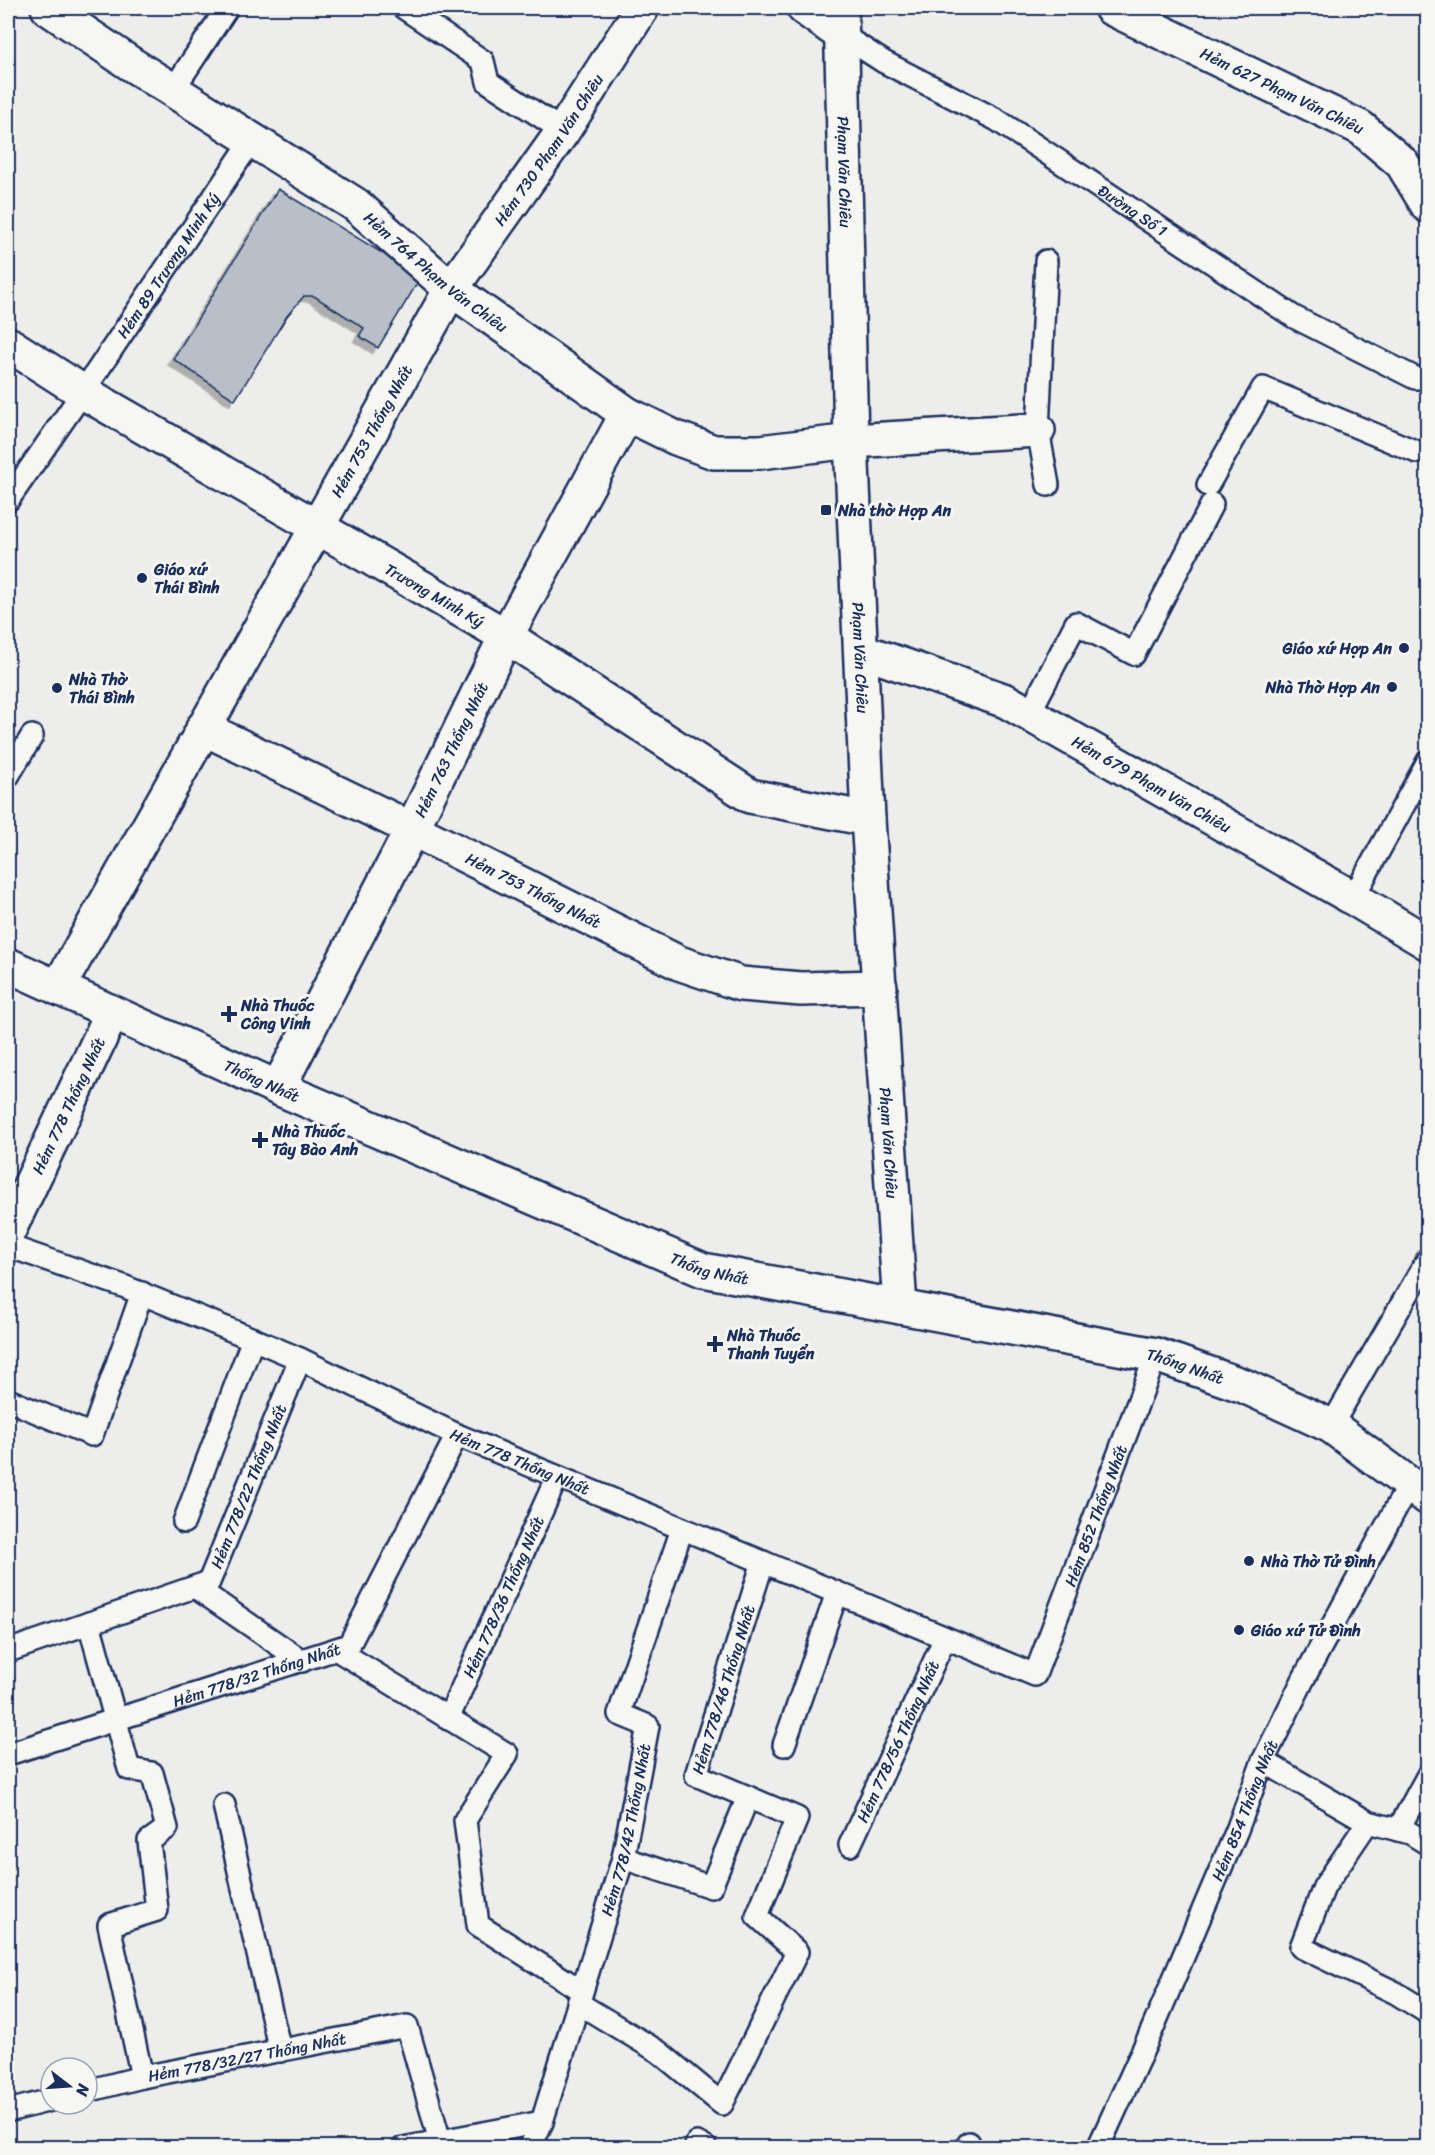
<svg xmlns="http://www.w3.org/2000/svg" width="1435" height="2155" font-family="Sriracha,sans-serif">
<style>
.building{fill:#b9bfc8;stroke:#1b2f5e;stroke-width:1.5;filter:url(#shadow)}
.lines{fill:none;stroke-linecap:round;stroke-linejoin:round}
.lane-casing{stroke:#1b2f5e;stroke-width:26}
.street-casing{stroke:#1b2f5e;stroke-width:38}
.secondary-casing{stroke:#1b2f5e;stroke-width:38}
.lane{stroke:#f6f6f2;stroke-width:21}
.street{stroke:#f6f6f2;stroke-width:33}
.secondary{stroke:#f6f6f2;stroke-width:33}
.poi-dot{fill:#1b2f5e;stroke:#f6f6f2;stroke-width:2}
.labels{text-anchor:middle;stroke-width:6;stroke-linejoin:round;paint-order:stroke}
.street-label{font-size:16px;fill:#1b2f5e;stroke:#f6f6f2}
.poi-label{font-size:16px;font-weight:bold;fill:#1b2f5e;stroke:#f6f6f2;text-anchor:start}
</style>
<defs>
<filter id="shadow"><feDropShadow dx="-5.5" dy="5.5" stdDeviation="0" flood-color="#0004"/></filter>
</defs>
<rect width="100%" height="100%" fill="#edeeec"/>
<filter id="ink" filterUnits="userSpaceOnUse"><feTurbulence type="fractalNoise" baseFrequency=".0167" numOctaves="2"/><feDisplacementMap in="SourceGraphic" scale="12" xChannelSelector="R" yChannelSelector="G"/><feConvolveMatrix kernelMatrix="1 2 1 2 8 2 1 2 1" color-interpolation-filters="sRGB"/></filter>
<g filter="url(#ink)">
<path class="building" d="M278,189L421,277L378,348L359,336L364,328L314,296H304L287,316L235,400L173,359Z"/>
<g class="lines">
<g class="lane-casing">
<g id="lane">
<path d="M404,8L483,61L488,82L563,131"/>
<path id="s1" d="M842,35L884,62L997,120L1294,317L1415,378H1428"/>
<path d="M173,90L227,8"/>
<path d="M1046,261L1038,430L1048,485"/>
<path d="M1208,485L1263,388L1417,452L1428,450"/>
<path id="s2" d="M8,500L83,392L252,140"/>
<path d="M1029,714L1076,623L1134,654L1212,504"/>
<path d="M8,776L32,736"/>
<path d="M1353,898L1428,761"/>
<path id="s3" d="M8,1246L123,1286L253,1339L300,1359L457,1435L1035,1675L1156,1355"/>
<path d="M8,1400L92,1435L142,1293"/>
<path d="M1331,1426L1428,1259"/>
<path d="M184,1522L253,1339"/>
<path d="M195,1587L302,1661"/>
<path id="s4" d="M89,1623L129,1769L152,1773L167,1828L149,1841L157,1910L109,1925L142,2077L407,2026L440,2141"/>
<path d="M337,1650L507,1754L465,1820L478,1925L582,1991"/>
<path id="s5" d="M8,1651L209,1582L300,1359"/>
<path id="s6" d="M448,1719L557,1477"/>
<path d="M784,1745L837,1593"/>
<path id="s7" d="M8,1754L349,1645L457,1435"/>
<path d="M1263,1761L1368,1822L1410,1833L1428,1844"/>
<path d="M224,1805L280,2051"/>
<path d="M1368,1822L1324,1887L1301,1947L1396,1993L1428,2013"/>
<path d="M1398,1830L1428,1775"/>
<path id="s8" d="M850,1845L945,1638"/>
<path d="M623,1858L711,1887L748,1797"/>
<path id="s9" d="M578,2003L659,2052L722,2104L797,1952L757,1916L797,1818L696,1775L763,1562"/>
<path d="M87,2091L142,2077"/>
<path d="M8,2111L51,2100"/>
<path d="M403,2148L542,2122"/>
<path id="s10" d="M530,2148L542,2122L623,1858L648,1726L619,1714L682,1529"/>
<path d="M695,2148L697,2143L706,2148"/>
<path d="M966,2148L969,2143"/>
<path id="s11" d="M1098,2148L1152,2030L1237,1830L1263,1761L1304,1678L1409,1484"/>
</g>
</g>
<g class="street-casing">
<g id="street">
<path id="s12" d="M48,8L131,64L356,205L451,289L627,414L676,438L714,452H760L851,441L1038,430"/>
<path d="M804,8L842,35"/>
<path id="s13" d="M1111,8L1361,128L1402,163L1428,206"/>
<path id="s14" d="M8,344L83,392L506,636L750,796L868,819"/>
<path id="s15" d="M862,651L1006,701L1353,898L1428,943"/>
<path id="s16" d="M203,728L412,829L679,963L741,984L801,989L880,987"/>
<path id="s17" d="M58,988L451,289L563,131L642,8"/>
<path id="s18" d="M278,1088L412,829L506,636L627,414"/>
<path id="s19" d="M8,1232L112,1013"/>
</g>
</g>
<g class="secondary-casing">
<g id="secondary">
<path id="s20" d="M841,8L851,441L868,819L900,1307"/>
<path id="s21" d="M8,965L278,1088L703,1270L1156,1355L1244,1386L1331,1426L1428,1498"/>
</g>
</g>
<use href="#lane" class="lane"/>
<use href="#street" class="street"/>
<use href="#secondary" class="secondary"/>
</g>
</g>
<g class="poi-dot">
<rect x="820" y="504" width="12" height="12" rx="3"/>
<circle cx="142" cy="578" r="6"/>
<circle cx="1404" cy="648" r="6"/>
<circle cx="1392" cy="687" r="6"/>
<circle cx="57" cy="688" r="6"/>
<path d="M226 1005h6v6h6v6h-6v6h-6v-6h-6v-6h6z"/>
<path d="M257 1131h6v6h6v6h-6v6h-6v-6h-6v-6h6z"/>
<path d="M712 1335h6v6h6v6h-6v6h-6v-6h-6v-6h6z"/>
<circle cx="1249" cy="1561" r="6"/>
<circle cx="1239" cy="1630" r="6"/>
</g>
<g class="labels">
<g class="street-label">
<text dy="6" stroke="none"><textPath href="#s13" startOffset="190">Hẻm 627 Phạm Văn Chiêu</textPath></text>
<text dy="6" stroke="none"><textPath href="#s17" startOffset="972">Hẻm 730 Phạm Văn Chiêu</textPath></text>
<text dy="6" stroke="none"><textPath href="#s20" startOffset="164">Phạm Văn Chiêu</textPath></text>
<text dy="6" stroke="none"><textPath href="#s1" startOffset="340">Đường Số 1</textPath></text>
<text dy="6" stroke="none"><textPath href="#s2" startOffset="284">Hẻm 89 Trương Minh Ký</textPath></text>
<text dy="6" stroke="none"><textPath href="#s12" startOffset="470">Hẻm 764 Phạm Văn Chiêu</textPath></text>
<text dy="6" stroke="none"><textPath href="#s17" startOffset="639">Hẻm 753 Thống Nhất</textPath></text>
<text dy="6" stroke="none"><textPath href="#s14" startOffset="495">Trương Minh Ký</textPath></text>
<text dy="6" stroke="none"><textPath href="#s20" startOffset="650">Phạm Văn Chiêu</textPath></text>
<text dy="6" stroke="none"><textPath href="#s18" startOffset="380">Hẻm 763 Thống Nhất</textPath></text>
<text dy="6" stroke="none"><textPath href="#s15" startOffset="320">Hẻm 679 Phạm Văn Chiêu</textPath></text>
<text dy="6" stroke="none"><textPath href="#s16" startOffset="368">Hẻm 753 Thống Nhất</textPath></text>
<text dy="6" stroke="none"><textPath href="#s21" startOffset="279">Thống Nhất</textPath></text>
<text dy="6" stroke="none"><textPath href="#s19" startOffset="140">Hẻm 778 Thống Nhất</textPath></text>
<text dy="6" stroke="none"><textPath href="#s20" startOffset="1136">Phạm Văn Chiêu</textPath></text>
<text dy="6" stroke="none"><textPath href="#s21" startOffset="765">Thống Nhất</textPath></text>
<text dy="6" stroke="none"><textPath href="#s21" startOffset="1251">Thống Nhất</textPath></text>
<text dy="6" stroke="none"><textPath href="#s3" startOffset="556">Hẻm 778 Thống Nhất</textPath></text>
<text dy="6" stroke="none"><textPath href="#s5" startOffset="316">Hẻm 778/22 Thống Nhất</textPath></text>
<text dy="6" stroke="none"><textPath href="#s3" startOffset="1284">Hẻm 852 Thống Nhất</textPath></text>
<text dy="6" stroke="none"><textPath href="#s6" startOffset="134">Hẻm 778/36 Thống Nhất</textPath></text>
<text dy="6" stroke="none"><textPath href="#s7" startOffset="261">Hẻm 778/32 Thống Nhất</textPath></text>
<text dy="6" stroke="none"><textPath href="#s9" startOffset="705">Hẻm 778/46 Thống Nhất</textPath></text>
<text dy="6" stroke="none"><textPath href="#s8" startOffset="114">Hẻm 778/56 Thống Nhất</textPath></text>
<text dy="6" stroke="none"><textPath href="#s11" startOffset="368">Hẻm 854 Thống Nhất</textPath></text>
<text dy="6" stroke="none"><textPath href="#s10" startOffset="333">Hẻm 778/42 Thống Nhất</textPath></text>
<text dy="6" stroke="none"><textPath href="#s4" startOffset="636">Hẻm 778/32/27 Thống Nhất</textPath></text>
</g>
<g class="poi-label">
<text x="838" y="516">Nhà thờ Hợp An</text>
<text x="154" y="575">Giáo xứ<tspan x="154" dy="18">Thái Bình</tspan></text>
<text x="1392" y="654" text-anchor="end">Giáo xứ Hợp An</text>
<text x="69" y="685">Nhà Thờ<tspan x="69" dy="18">Thái Bình</tspan></text>
<text x="1380" y="693" text-anchor="end">Nhà Thờ Hợp An</text>
<text x="241" y="1011">Nhà Thuốc<tspan x="241" dy="18">Công Vinh</tspan></text>
<text x="272" y="1137">Nhà Thuốc<tspan x="272" dy="18">Tây Bào Anh</tspan></text>
<text x="727" y="1341">Nhà Thuốc<tspan x="727" dy="18">Thanh Tuyển</tspan></text>
<text x="1261" y="1567">Nhà Thờ Tử Đình</text>
<text x="1251" y="1636">Giáo xứ Tử Đình</text>
</g>
</g>
<rect width="1435" height="2155" fill="none" stroke="#f6f6f2" stroke-width="30"/>
<rect x="15" y="15" width="1405" height="2125" fill="none" stroke="#1b2f5e" stroke-width="2" filter="url(#ink)"/>
<g transform="translate(69 2086) rotate(107)"><circle r="28" fill="#f6f6f2" stroke="#9ea6b7" stroke-width="1.5"/>
<path d="M0-4.5L10 22L0 15L-10 22Z" fill="#1b2f5e"/>
<text y="-9" font-size="16" font-weight="bold" text-anchor="middle" fill="#1b2f5e">N</text>
</g>
</svg>
